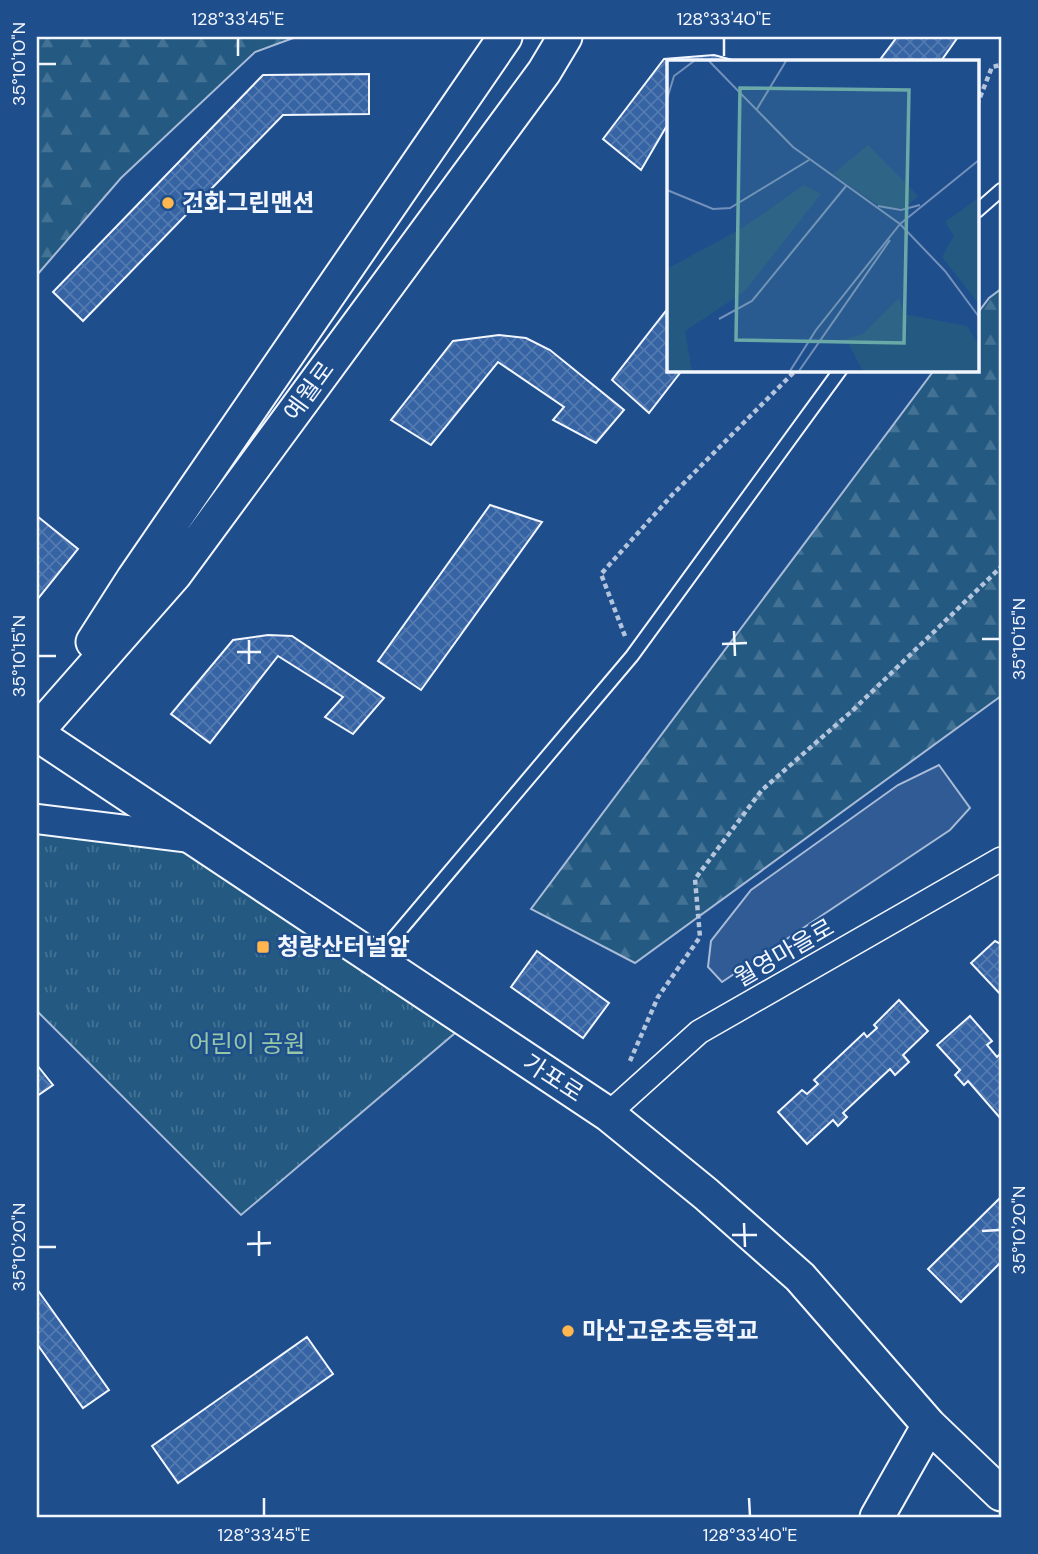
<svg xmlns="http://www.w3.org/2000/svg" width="1038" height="1554" font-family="'DM Sans','Noto Sans KR',sans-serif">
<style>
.forest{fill:url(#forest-firs);stroke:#a8bbd7;stroke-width:2}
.park{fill:url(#park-tufts);stroke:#a8bbd7;stroke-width:2}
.parking{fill:#305b95;stroke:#a8bbd7;stroke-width:2}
.building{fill:url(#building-cross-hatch);stroke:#f2f6ff;stroke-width:2}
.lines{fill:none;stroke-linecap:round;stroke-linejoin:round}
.service-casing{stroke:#f2f6ff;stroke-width:16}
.minor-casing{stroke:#f2f6ff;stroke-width:26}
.tertiary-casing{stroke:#f2f6ff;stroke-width:32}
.secondary-casing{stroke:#f2f6ff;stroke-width:37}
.path{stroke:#b3c4dc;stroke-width:4.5;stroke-dasharray:5 3.5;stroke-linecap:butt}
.service{stroke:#1f4e8c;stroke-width:12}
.minor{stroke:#1f4e8c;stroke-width:23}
.tertiary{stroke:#1f4e8c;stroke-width:28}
.secondary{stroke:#1f4e8c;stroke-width:33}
.ticks{fill:none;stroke:#f2f6ff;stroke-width:2.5}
.poi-dot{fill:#ffb74d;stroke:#1f4e8c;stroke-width:2.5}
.labels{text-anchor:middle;stroke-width:5;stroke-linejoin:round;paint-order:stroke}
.poi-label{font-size:24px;font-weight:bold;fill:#f2f6ff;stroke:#1f4e8c;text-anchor:start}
.street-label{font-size:24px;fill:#f2f6ff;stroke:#1f4e8c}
.park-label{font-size:24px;fill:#97c8a6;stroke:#1f4e8c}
.inset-road{fill:none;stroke:#7391ba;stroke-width:2}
.view{fill:#6aa9a8;fill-opacity:0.15;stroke:#6aa9a8;stroke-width:3.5}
.inset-edge{fill:none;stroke:#f2f6ff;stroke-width:3.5}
.neatline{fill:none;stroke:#f2f6ff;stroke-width:2.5}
.ticks-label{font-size:18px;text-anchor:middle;fill:#f2f6ff}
</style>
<defs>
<pattern id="forest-firs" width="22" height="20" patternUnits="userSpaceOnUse" patternTransform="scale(1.75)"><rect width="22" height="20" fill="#245a82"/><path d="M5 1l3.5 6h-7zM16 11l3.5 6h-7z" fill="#447295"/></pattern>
<pattern id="park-tufts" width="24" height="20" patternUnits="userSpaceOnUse" patternTransform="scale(1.75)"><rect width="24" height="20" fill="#245a82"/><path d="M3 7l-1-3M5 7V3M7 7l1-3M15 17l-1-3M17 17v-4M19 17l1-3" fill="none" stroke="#447295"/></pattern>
<pattern id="building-cross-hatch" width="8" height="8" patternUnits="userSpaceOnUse" patternTransform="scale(1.75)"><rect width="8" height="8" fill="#3563a3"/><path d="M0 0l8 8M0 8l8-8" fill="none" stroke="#537ab1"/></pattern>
</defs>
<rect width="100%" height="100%" fill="#1f4e8c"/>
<path class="forest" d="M37,37H296L255,52L121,178L37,275Z
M1001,289V696L635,963L531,909L935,369H977V314L989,298Z"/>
<path class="park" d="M139,822L455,1033L241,1215L37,1011V830Z"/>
<path class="parking" d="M939,765L970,808L950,830L722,982L708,967L711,941L751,890L898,785Z"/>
<path class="building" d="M897,37H958L941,61H879Z
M714,55L736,61H669V122L641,170L603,139L664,59Z
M369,74V114L283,115L83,321L53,292L263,75Z
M669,307V369H683L649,413L612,380Z
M499,335L526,338L550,350L624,410L596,443L553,420L564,407L498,362L431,445L391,420L453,341Z
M490,505L542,522L421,690L378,661Z
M37,516L78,549L37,600Z
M268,635L292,636L384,698L353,734L325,717L343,697L278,656L210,743L171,714L233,640Z
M995,941L1001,944V995L971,963Z
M537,951L609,1003L583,1038L511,987Z
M899,1000L928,1031L903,1055L909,1062L895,1075L890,1069L843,1113L847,1117L838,1126L833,1120L807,1144L778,1112L802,1090L807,1094L818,1084L814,1080L864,1033L867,1037L877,1028L874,1025Z
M970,1016L992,1041L987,1045L997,1057L1001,1053V1119L968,1081L964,1085L955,1075L960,1070L937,1045Z
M37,1065L53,1085L37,1096Z
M1001,1197V1262L961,1302L928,1269Z
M37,1289L109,1390L83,1408L37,1344Z
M307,1337L333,1374L178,1483L152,1446Z"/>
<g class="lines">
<g class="service-casing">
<path id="service" d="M977,211L1001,190
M375,960L632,656L841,369"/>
</g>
<g class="minor-casing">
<path id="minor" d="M608,1114L699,1032L1001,859"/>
</g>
<g class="tertiary-casing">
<path id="tertiary" d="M37,819L191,838"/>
</g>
<g class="secondary-casing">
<path id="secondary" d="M93,642L134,578L505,37
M37,731L175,574L544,72L565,37
M37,734L608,1114L706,1194L800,1277L929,1425L1001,1494
M877,1517L929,1425"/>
</g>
<path class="path" d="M977,105L992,67L1001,65
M625,636L601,574L673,494L797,369
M630,1061L658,997L700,937L695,879L762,790L852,711L1001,567"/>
<use href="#service" class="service"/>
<use href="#minor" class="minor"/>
<use href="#tertiary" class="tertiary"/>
<use href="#secondary" class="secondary"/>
</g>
<path class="ticks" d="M238,38V56M724,38V56M38,64H56M734,631L735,656M982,639H1000M249,640V664M722,644L747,643M237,652H261M38,656H56M744,1223L745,1247M259,1231V1256M982,1231L1000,1230M732,1235H757M247,1244L271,1243M38,1247H56M264,1498V1516M749,1498L750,1516"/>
<g class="poi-dot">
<circle cx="168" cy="203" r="7"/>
<rect x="256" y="940" width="14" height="14" rx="3.5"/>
<circle cx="568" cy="1331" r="7"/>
</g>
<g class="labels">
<g class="poi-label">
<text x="182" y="211">건화그린맨션</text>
<text x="277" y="955">청량산터널앞</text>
<text x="582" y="1339">마산고운초등학교</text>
</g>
<g class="street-label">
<text transform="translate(309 391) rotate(-54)" y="8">예월로</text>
<text transform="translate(784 953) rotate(-30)" y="8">월영마을로</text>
<text transform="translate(553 1078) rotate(33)" y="8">가포로</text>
</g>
<g class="park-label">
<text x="247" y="1052">어린이 공원</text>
</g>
</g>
<g transform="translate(667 60)">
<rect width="312" height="312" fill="#1f4e8c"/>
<path d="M137,125L154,134L77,232L18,271L25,311H0V209L77,167ZM311,138V243L275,197L287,176L278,162ZM232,238L237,254L300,266L311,284V311H196L179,279L196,274Z" fill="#245a82"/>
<path d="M201,85L251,136L238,148L217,149L166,114Z" fill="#245a82"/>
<path class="inset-road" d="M42,1L126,87L233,164L278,211L312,257M0,39L7,16L27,1M90,49L119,1M0,130L46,149L63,148L142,100M211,146L234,150L253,145M233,164L312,100M52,259L85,241L179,126M123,311L149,270L233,164M132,311L223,180"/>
<path class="view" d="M73,28L242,30L237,283L69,280Z"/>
<rect width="312" height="312" class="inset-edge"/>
</g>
<rect width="1038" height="1554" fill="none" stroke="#1f4e8c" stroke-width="77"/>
<rect x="38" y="38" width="962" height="1478" class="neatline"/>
<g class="ticks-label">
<text x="238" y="25">128°33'45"E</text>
<text x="724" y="25">128°33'40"E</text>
<text transform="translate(19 64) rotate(-90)" y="6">35°10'10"N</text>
<text transform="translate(1019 639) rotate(-90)" y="6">35°10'15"N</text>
<text transform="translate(19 656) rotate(-90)" y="6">35°10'15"N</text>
<text transform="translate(1019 1230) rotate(-90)" y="6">35°10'20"N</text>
<text transform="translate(19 1247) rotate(-90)" y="6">35°10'20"N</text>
<text x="264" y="1541">128°33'45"E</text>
<text x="750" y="1541">128°33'40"E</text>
</g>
</svg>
